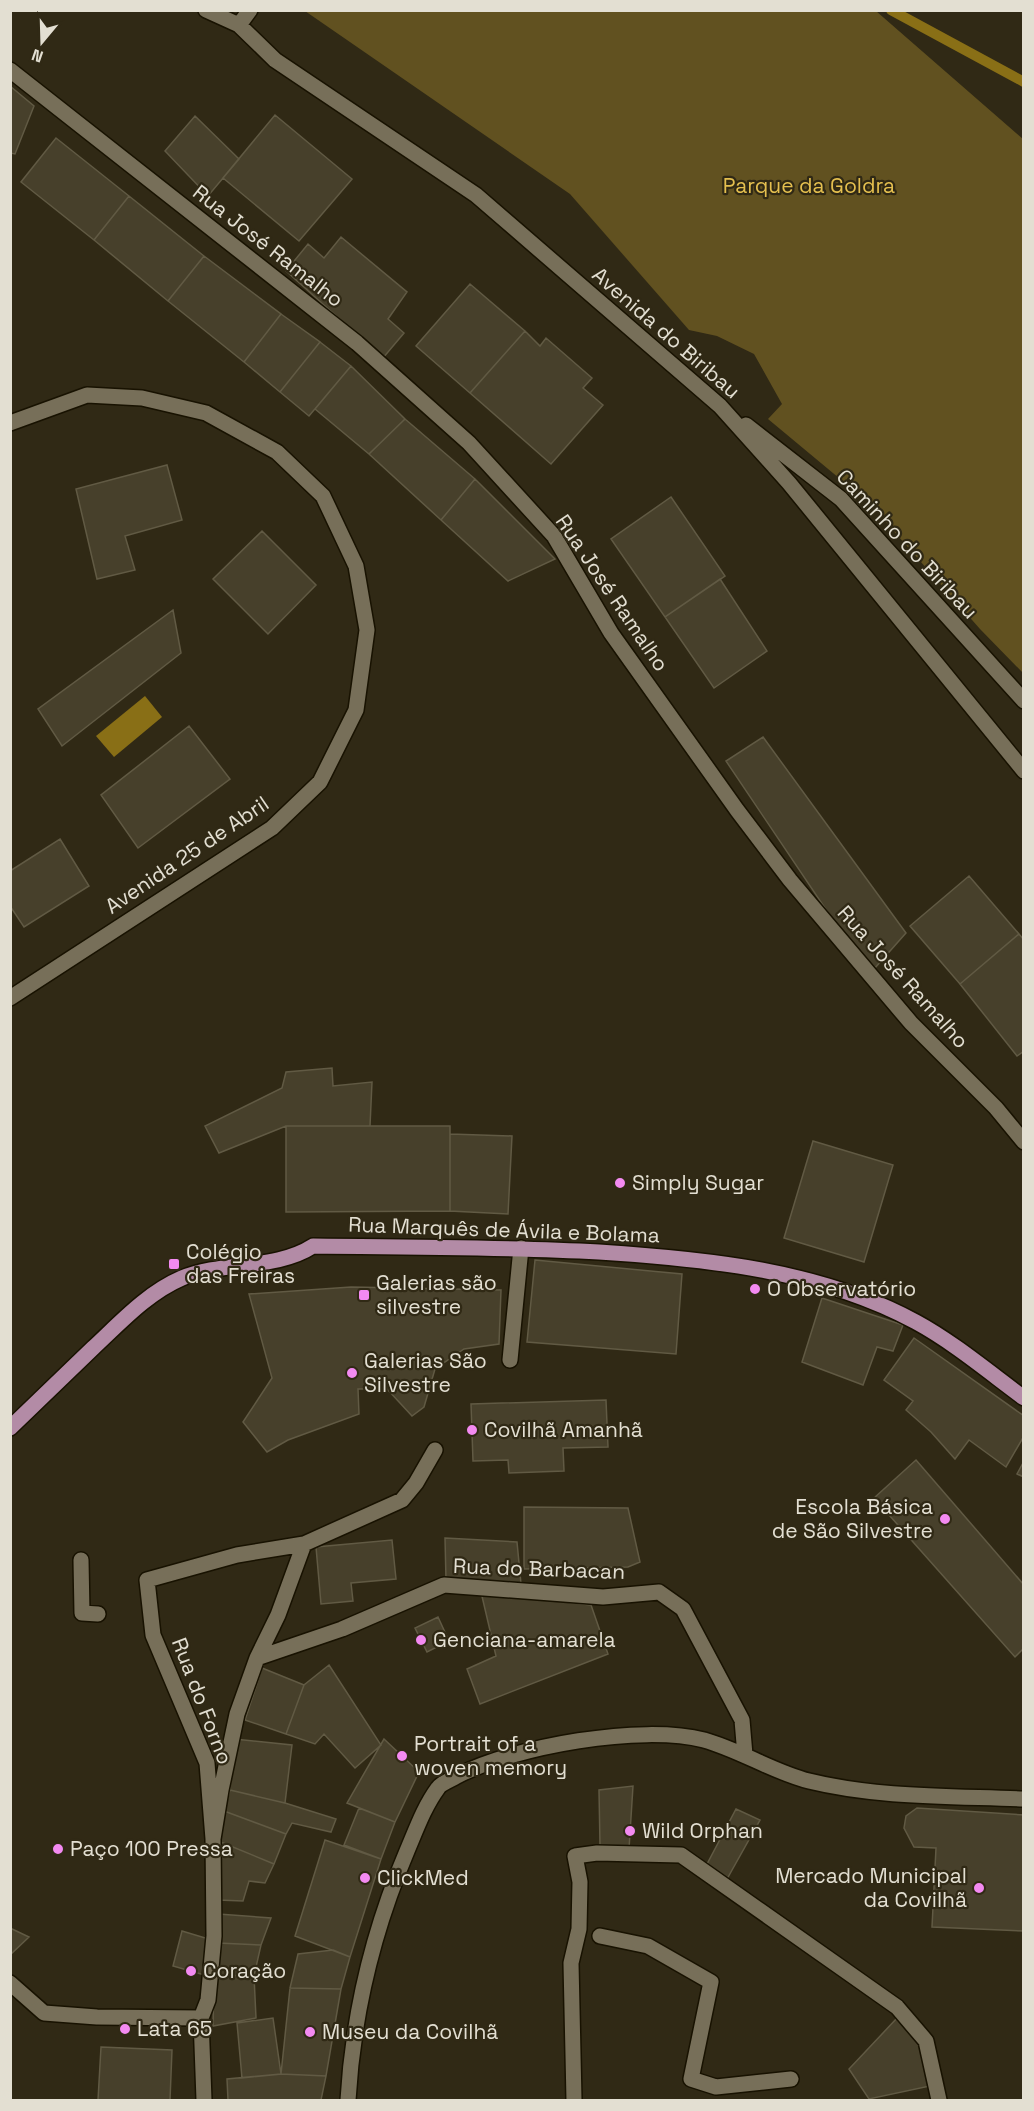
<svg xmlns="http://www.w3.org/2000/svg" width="1034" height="2111" font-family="'Space Grotesk',sans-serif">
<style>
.green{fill:#615120}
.water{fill:#896f16}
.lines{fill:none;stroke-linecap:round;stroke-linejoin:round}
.stream{stroke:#896f16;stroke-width:10}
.building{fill:#47402b;stroke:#615a44;stroke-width:1.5}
.minor-casing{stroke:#181201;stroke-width:18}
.major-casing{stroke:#181201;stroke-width:18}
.minor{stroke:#776f59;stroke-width:15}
.major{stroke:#b38ba6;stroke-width:15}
.poi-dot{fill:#f38af1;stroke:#302915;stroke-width:2}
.labels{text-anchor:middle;stroke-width:4.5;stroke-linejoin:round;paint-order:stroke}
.park-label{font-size:21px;fill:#e4bf4f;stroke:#302915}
.street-label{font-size:21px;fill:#e3dfd2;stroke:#302915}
.poi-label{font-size:21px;fill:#e3dfd2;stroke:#302915;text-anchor:start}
</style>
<rect width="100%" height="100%" fill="#302915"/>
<path class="green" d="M305,11H876L1023,139V673L980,629L869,503L768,419L782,404L754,354L717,336L689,330L570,194Z"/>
<path class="water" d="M145,696L162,717L114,757L96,736Z"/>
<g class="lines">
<path class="stream" d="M891,10L1024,82"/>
</g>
<path class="building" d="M10,86L34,106L15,154L10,153Z
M275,115L352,179L299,241L223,178Z
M195,116L239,159L208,196L165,151Z
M56,138L129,196L94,240L21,182Z
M129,196L204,256L168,301L94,240Z
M341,237L407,292L388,319L404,333L383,358L286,271L308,244L324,258Z
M204,256L281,314L244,362L168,301Z
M470,284L525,331L470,393L416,346Z
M281,314L320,342L280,392L244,362Z
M525,331L540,346L546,338L592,378L583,388L603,405L551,464L470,393Z
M320,342L351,366L309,416L280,392Z
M351,366L405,419L369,454L315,409Z
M405,419L475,479L441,520L369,454Z
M167,465L182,520L125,536L135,570L97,579L76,489Z
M475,479L555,559L508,581L441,520Z
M671,497L725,576L665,617L611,539Z
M262,531L316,585L268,634L213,579Z
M720,579L767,651L714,688L665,617Z
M173,610L181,653L62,746L38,709Z
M189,726L230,779L138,848L101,795Z
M763,737L906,933L874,969L837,926L726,761Z
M60,839L89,886L24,927L10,906V871Z
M969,876L1019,934L960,984L910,926Z
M1019,934L1024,940V1051L1017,1056L960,984Z
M332,1068L333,1086L372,1082L370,1126H286L219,1153L205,1126L282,1088L286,1072Z
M286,1126H450V1211L286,1212Z
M450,1134L512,1136L508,1214L450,1211Z
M813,1141L893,1165L864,1262L784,1238Z
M535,1260L682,1274L676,1354L527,1342Z
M351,1287L501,1290L499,1344L464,1349L435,1369L424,1407L412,1416L387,1389H358L359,1414L288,1440L267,1452L243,1422L272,1378L249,1294Z
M822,1298L903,1325L893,1351L877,1347L863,1385L802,1362Z
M914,1338L1024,1416V1436L1006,1467L969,1440L955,1459L931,1432L906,1410L913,1401L884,1380Z
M606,1400L608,1447L563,1448L564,1471L509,1473L508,1460L473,1461L471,1404Z
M916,1460L1024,1585V1648L1015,1657L874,1498Z
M1024,1461V1477L1017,1474Z
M524,1507L628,1508L640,1562L628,1567L524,1569Z
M445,1538L517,1542L521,1584L446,1580Z
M392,1540L396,1579L351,1583L353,1601L321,1604L316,1547Z
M481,1592L591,1605L608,1654L480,1704L467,1669L496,1656Z
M438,1617L449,1641L427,1652L415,1628Z
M329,1665L381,1745L355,1768L324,1734L315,1744L286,1734L304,1685Z
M262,1668L304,1685L286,1734L245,1720Z
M234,1739L292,1745L285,1803L230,1790Z
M384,1739L419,1772L395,1822L347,1803Z
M633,1786L629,1849L600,1845L599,1790Z
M230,1790L285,1803L336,1819L331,1832L292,1823L286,1834L224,1811Z
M359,1808L395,1822L381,1859L344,1845Z
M917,1808L1024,1815V1931L932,1927L936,1848L914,1847L904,1828L906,1816Z
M736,1809L760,1820L727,1879L706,1866Z
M224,1811L286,1834L274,1864L216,1840Z
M216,1840L274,1864L265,1883L249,1881L243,1901L218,1900Z
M325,1840L381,1859L350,1957L295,1936Z
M218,1914L271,1918L261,1945L218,1943Z
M10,1928L29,1937L10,1955Z
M182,1931L212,1940L208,1976L173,1966Z
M218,1943L261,1945L254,1976L214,1975Z
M333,1950L350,1957L341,1989L290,1988L298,1954Z
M214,1975L254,1976L256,2018L213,2026Z
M290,1988L341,1989L326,2076L281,2074Z
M899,2016L918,2040L930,2086L869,2099L849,2069Z
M273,2018L281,2074L242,2078L237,2023Z
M101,2047L172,2050L170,2100H98Z
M281,2074L326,2076L321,2100H228L227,2079Z"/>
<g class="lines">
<g class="minor-casing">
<path id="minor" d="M206,10L239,25L275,60L476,195L720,406L789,483L1024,771
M239,25L250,10
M10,70L357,343L469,443L554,536L611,633L737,810L790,880L911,1023L996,1108L1024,1142
M10,423L87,395L142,398L206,413L277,452L323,496L356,566L367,630L356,710L320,782L272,828L10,998
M746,425L841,499L1024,701
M510,1360L521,1248
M81,1560L82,1613L98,1614
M257,1658L342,1629L444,1585L603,1597L659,1592L683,1609L742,1720L745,1755
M213,1839L207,1763L153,1635L147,1580L237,1555L304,1544L402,1500L416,1483L435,1450
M600,1936L648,1946L711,1982L691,2079L716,2087L791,2079
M10,1983L44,2013L97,2017L201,2018
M204,2100L201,2018L208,2000L214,1936L213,1839L221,1790L237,1714L257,1658L278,1615L304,1544
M348,2100C353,2014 373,1931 407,1851C416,1830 424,1807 438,1788C441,1783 451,1780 457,1776C515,1746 641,1724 704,1740C740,1750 773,1772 809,1781C878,1798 953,1796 1024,1799
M574,2100L571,1963L579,1929L580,1882L575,1856L597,1853L681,1855L897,2007L926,2041L939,2100"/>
</g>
<g class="major-casing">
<path id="major" d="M10,1428C38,1401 65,1375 93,1348C120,1323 147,1293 182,1278C223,1261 276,1270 313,1246C409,1247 504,1247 599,1252C707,1259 820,1270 916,1322C953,1342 990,1373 1024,1398"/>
</g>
<use href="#minor" class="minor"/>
<use href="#major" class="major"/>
</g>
<g class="poi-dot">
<circle cx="620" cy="1183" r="6"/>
<rect x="168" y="1258" width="12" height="12" rx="3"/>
<circle cx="755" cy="1289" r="6"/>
<rect x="358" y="1289" width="12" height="12" rx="3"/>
<circle cx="352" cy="1373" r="6"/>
<circle cx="472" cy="1430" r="6"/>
<circle cx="945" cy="1519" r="6"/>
<circle cx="421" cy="1640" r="6"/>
<circle cx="402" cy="1756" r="6"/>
<circle cx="630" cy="1831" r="6"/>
<circle cx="58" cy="1849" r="6"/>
<circle cx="365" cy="1878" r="6"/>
<circle cx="979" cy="1888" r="6"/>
<circle cx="191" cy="1971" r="6"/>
<circle cx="125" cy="2029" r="6"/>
<circle cx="310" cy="2032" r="6"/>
</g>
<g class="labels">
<g class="park-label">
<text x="809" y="193">Parque da Goldra</text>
</g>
<g class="street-label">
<text transform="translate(268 246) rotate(38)" y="7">Rua José Ramalho</text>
<text transform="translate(666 333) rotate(41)" y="7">Avenida do Biribau</text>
<text transform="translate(907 544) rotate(47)" y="7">Caminho do Biribau</text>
<text transform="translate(612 593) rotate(56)" y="7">Rua José Ramalho</text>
<text transform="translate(187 855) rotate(-34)" y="7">Avenida 25 de Abril</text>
<text transform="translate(903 977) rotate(48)" y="7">Rua José Ramalho</text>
<text transform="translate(504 1230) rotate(2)" y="7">Rua Marquês de Ávila e Bolama</text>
<text transform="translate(539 1569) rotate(2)" y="7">Rua do Barbacan</text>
<text transform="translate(202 1701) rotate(69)" y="7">Rua do Forno</text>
</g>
<g class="poi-label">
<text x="632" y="1190">Simply Sugar</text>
<text x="186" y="1259">Colégio<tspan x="186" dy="24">das Freiras</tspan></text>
<text x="376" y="1290">Galerias são<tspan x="376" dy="24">silvestre</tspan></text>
<text x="767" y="1296">O Observatório</text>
<text x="364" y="1368">Galerias São<tspan x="364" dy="24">Silvestre</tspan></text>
<text x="484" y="1437">Covilhã Amanhã</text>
<text x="933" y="1514" text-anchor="end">Escola Básica<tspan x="933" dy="24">de São Silvestre</tspan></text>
<text x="433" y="1647">Genciana-amarela</text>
<text x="414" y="1751">Portrait of a<tspan x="414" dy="24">woven memory</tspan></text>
<text x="642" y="1838">Wild Orphan</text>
<text x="70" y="1856">Paço 100 Pressa</text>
<text x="967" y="1883" text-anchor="end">Mercado Municipal<tspan x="967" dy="24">da Covilhã</tspan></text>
<text x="377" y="1885">ClickMed</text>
<text x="203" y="1978">Coração</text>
<text x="137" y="2036">Lata 65</text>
<text x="322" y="2039">Museu da Covilhã</text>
</g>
</g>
<rect width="1034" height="2111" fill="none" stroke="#e3dfd2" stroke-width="24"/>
<g transform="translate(42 42) rotate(199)" stroke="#302915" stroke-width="4.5" paint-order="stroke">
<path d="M0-4.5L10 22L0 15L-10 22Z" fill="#e3dfd2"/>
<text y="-9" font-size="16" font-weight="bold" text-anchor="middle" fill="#e3dfd2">N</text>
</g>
</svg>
